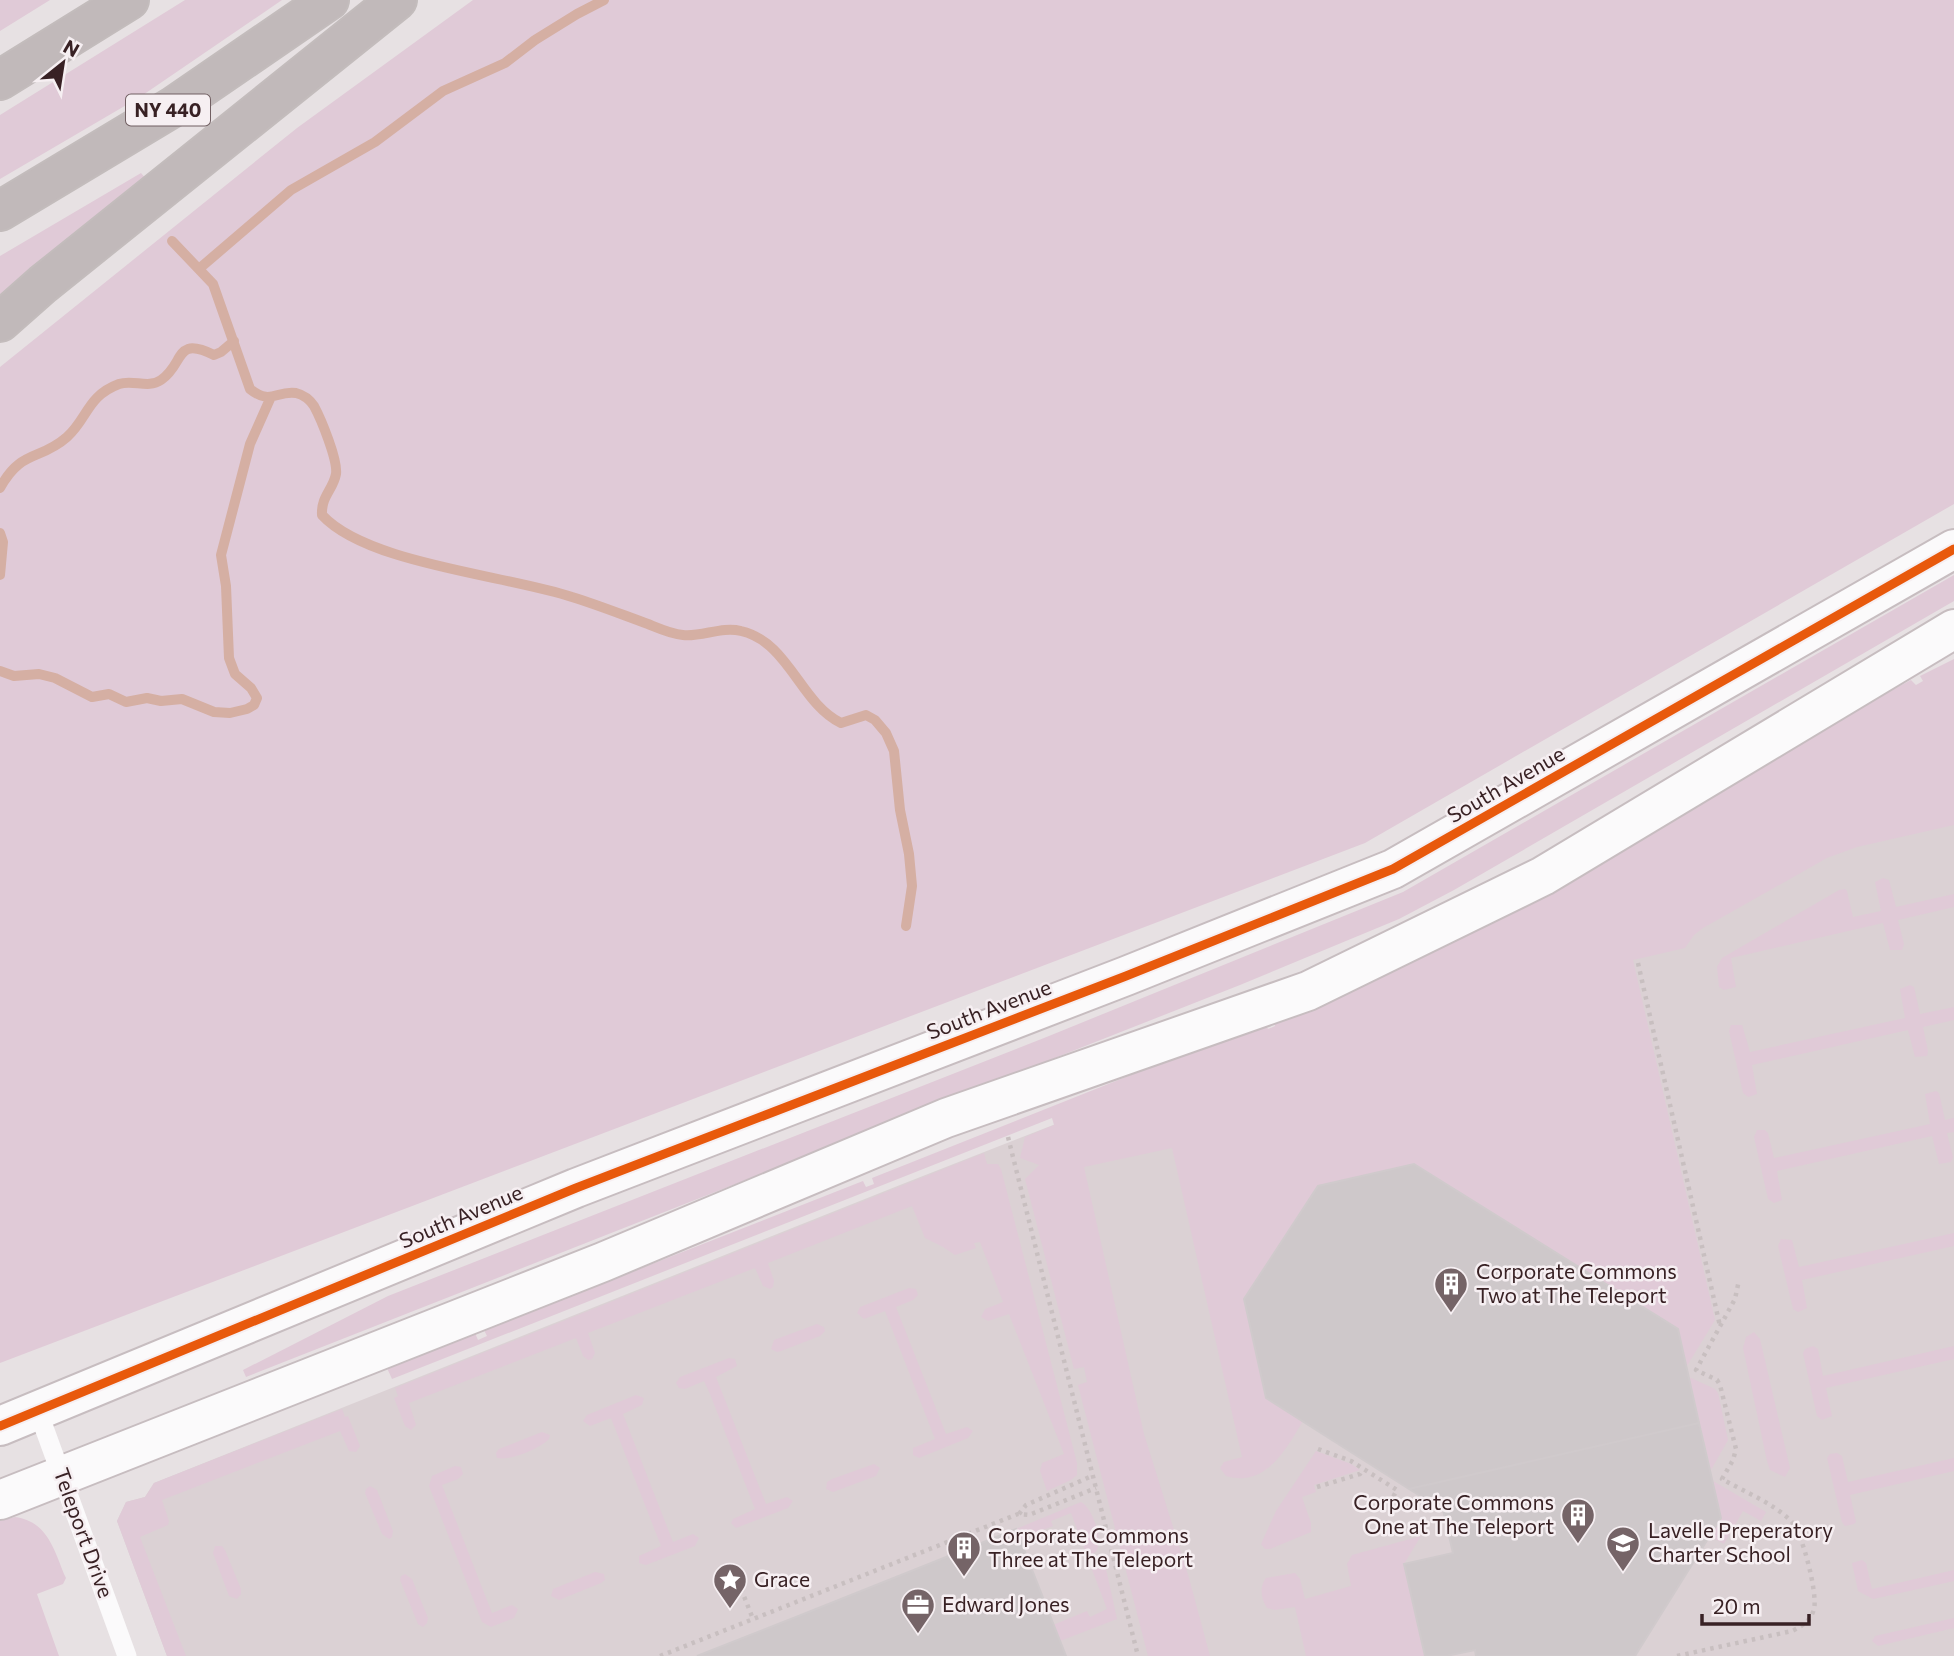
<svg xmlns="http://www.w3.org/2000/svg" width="1954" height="1656" font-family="Commissioner,sans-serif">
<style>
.built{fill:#dbd1d4}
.green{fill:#e0cad7}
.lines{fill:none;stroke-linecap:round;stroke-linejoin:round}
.stream{stroke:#d5afa3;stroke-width:10}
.building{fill:#cec8ca;stroke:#d0cacc;stroke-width:2}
.secondary-casing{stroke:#c7bdc0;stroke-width:42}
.highway-casing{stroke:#c3bcbc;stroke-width:42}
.path{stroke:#c8bfc0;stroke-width:4.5;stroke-dasharray:3.5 5;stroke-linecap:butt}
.lane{stroke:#fbfafb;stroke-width:19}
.secondary{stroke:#fbfafb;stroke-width:38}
.highway{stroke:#c1b9ba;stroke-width:38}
.cycleway-casing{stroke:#f6eff2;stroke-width:13}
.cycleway{stroke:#e8590c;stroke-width:9}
.labels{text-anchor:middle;stroke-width:5;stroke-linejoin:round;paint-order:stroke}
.shield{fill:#f6eff2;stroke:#715f62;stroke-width:2}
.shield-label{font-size:19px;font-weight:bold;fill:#382124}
.street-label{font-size:21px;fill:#382124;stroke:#f6eff2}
.poi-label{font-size:21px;fill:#382124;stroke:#f6eff2;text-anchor:start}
</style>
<rect width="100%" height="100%" fill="#e7e1e3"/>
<path class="built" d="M1954,681V1656H167L117,1521L126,1502L145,1497L154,1483L905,1183L1383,996Z"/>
<path class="green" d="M0,0H50L0,31Z
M185,0H282L140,97L0,179V115Z
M473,0H1954V504L1365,843L0,1363V367L297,128Z
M141,173L147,180L0,306V256Z
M1954,575V601L1454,890L1399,919L1240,985L246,1377L243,1370L388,1296L1044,1038L1403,892Z
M1954,659V825L1857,847L1827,858L1703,928L1694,935L1685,948L1633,960L1715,1320L1687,1366L1678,1329L1414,1164L1319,1186L1244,1299L1303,1421C1286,1449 1266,1488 1226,1476L1220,1468L1224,1462L1242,1457L1172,1148L1084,1167L1144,1434L1189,1578L1210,1656H1148L1078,1385L1087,1382L1084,1367L1074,1369L1025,1179L1039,1165L1020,1158L1025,1137L1054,1125L1052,1118L392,1379L387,1368L475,1333L478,1340L487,1336L484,1330L863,1181L866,1187L874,1184L872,1178L1264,1022L1268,1029L1275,1026L1273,1019L1425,956L1634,839L1843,716L1911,680L1916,685L1923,681L1920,676Z
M1883,878L1889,880L1896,907L1954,894V907L1898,920L1904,944L1902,950H1890L1883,923L1731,958L1736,987L1724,990L1719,987L1717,967L1722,958L1839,890L1845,889L1847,891L1853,917L1881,911L1875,882Z
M1910,985L1914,987L1920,1014L1954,1007V1020L1923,1027L1928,1051L1927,1056L1915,1057L1908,1030L1752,1065L1757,1094L1748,1097L1743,1093L1729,1031L1731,1025H1742L1750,1052L1905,1018L1900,989Z
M1936,1091L1939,1093L1945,1120L1954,1118V1132L1947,1133L1953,1157L1951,1162L1939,1164L1932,1136L1777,1171L1782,1200L1774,1203L1768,1199L1754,1137L1757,1130H1765L1768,1133L1774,1158L1930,1124L1925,1094Z
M984,1153L987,1164H998L1001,1169L1077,1463V1475L1071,1480L1047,1491L1040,1471L1042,1463L1064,1454L1009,1314L988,1321L981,1317L985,1309L1003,1302L980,1242L974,1243L976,1248L955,1255L943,1247L925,1238L912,1206L768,1263L774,1281L773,1287L770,1289L763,1286L755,1268L588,1333L595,1353L592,1359L588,1360L583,1356L576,1338L409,1403L416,1425L411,1430L405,1426L394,1398L398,1396L395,1388Z
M1954,1233V1246L1802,1280L1807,1308L1798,1312L1793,1309L1778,1246L1781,1239L1792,1240L1799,1267Z
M909,1288L916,1289L918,1295L913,1300L896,1307L946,1434L967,1427L973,1431L968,1438L919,1458L913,1455V1448L935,1439L885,1311L864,1319L857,1313L860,1307Z
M817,1324L824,1327L825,1331L820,1336L781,1351L777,1352L771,1349L774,1340Z
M1754,1332L1760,1339L1790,1468L1785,1477L1770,1470L1767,1461L1743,1348L1746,1337Z
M1813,1346L1818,1349L1823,1376L1954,1346V1359L1826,1388L1832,1416L1822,1420L1817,1416L1803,1353L1805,1349Z
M729,1358L735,1359L737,1366L716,1377L766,1504L787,1497L793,1501L788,1508L736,1528L731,1523L733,1519L755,1509L710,1394L704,1381L685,1389L679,1388L676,1383L680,1377Z
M1689,1377L1715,1389L1718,1393L1728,1440L1711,1470Z
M636,1395L644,1398L642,1405L623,1414L673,1542L693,1534L699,1538L695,1546L646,1565L639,1563V1556L661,1546L611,1418L590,1426L583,1421L587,1415Z
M342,1409L345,1417L348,1416L360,1446L356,1452L349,1451L340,1431L162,1500L169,1521L168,1525L140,1537L186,1656H167L117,1521L126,1502L145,1497L154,1483Z
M542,1432L550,1435L549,1439C539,1449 510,1461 497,1458L496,1453L499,1449Z
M1316,1451L1351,1464L1360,1470L1314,1485L1316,1492L1302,1497L1311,1523V1532L1270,1549H1265L1261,1544L1276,1511Z
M1837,1453L1842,1456L1848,1482L1954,1458V1471L1850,1495L1856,1522L1854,1524L1845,1526L1842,1522L1827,1458L1830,1454Z
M874,1464L880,1468L876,1476L833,1492L826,1489L827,1482L832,1479Z
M455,1466L461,1467L463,1474L458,1479L442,1485L492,1613L512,1605L518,1609L514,1618L491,1627L482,1622L429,1486L432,1476Z
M1713,1481L1766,1512L1761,1521L1743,1511L1724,1544L1710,1536L1721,1518Z
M370,1486L377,1490L393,1531L392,1537L389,1539L382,1534L365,1493L366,1489Z
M1081,1502C1093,1508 1103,1540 1096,1552L1087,1556L1071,1513L1051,1521L1053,1526L1019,1539L1016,1529Z
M15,1517C46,1521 54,1548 64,1574L66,1578L63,1584L37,1594L59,1656H0V1521Z
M1421,1536L1404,1564L1425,1656H1306L1295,1607L1275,1610L1267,1608C1261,1599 1259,1587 1266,1578L1295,1573L1300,1579L1305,1599L1351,1586L1347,1564L1352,1555Z
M215,1546H222L225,1550L241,1589V1594L237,1599L229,1596L213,1553Z
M1862,1560L1866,1563L1872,1589L1954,1570V1581L1873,1599L1858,1591L1852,1563Z
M1098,1564L1106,1569L1117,1619L1060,1641L1053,1625L1087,1611L1090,1617L1107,1609L1091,1567Z
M595,1572L604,1574L605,1580L601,1583L559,1600L551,1596L553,1589L558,1587Z
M405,1574L412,1579L428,1618L427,1623L423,1627L418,1624L400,1580L401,1576Z
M1954,1618V1628L1878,1646L1872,1641L1875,1636Z"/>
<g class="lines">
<path class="stream" d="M172,241L213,284L250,389C271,406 276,390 296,393C304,395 310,400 314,406C321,419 338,460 336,474C333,490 321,496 322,515C367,564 506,575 572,597C598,605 623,615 648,624C658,628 671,634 683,635C702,637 722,626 741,631C789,642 800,703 841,723L866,715L875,720L886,733L894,751L900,810L909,854L912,886L906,926
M200,268L291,190L375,142L443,91L505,63L535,40L577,14L604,0
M0,488C21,449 40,461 67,437C88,418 87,396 119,384C133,379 148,389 161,380C185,364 174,335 214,355L221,352L234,341
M0,533L3,542L0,575
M0,671L14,676L39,674L55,678L92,697L109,694L126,702L147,698L161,701L182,699L214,712L230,713L247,709L254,705L257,698L251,688L235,674L229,658L226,586L221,555L250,444L270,399"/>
</g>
<path class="building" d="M1414,1164L1678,1329L1699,1423L1409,1489L1266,1398L1244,1299L1318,1186Z
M1699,1423L1721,1518L1635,1656H1476L1475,1650L1446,1656H1425L1404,1564L1453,1553L1443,1510L1409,1489Z
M1016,1529L1066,1656H697L796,1617Z"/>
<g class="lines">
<g class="secondary-casing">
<path id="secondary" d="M0,1426L576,1188L1126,976L1393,869L1954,549
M0,1500L603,1262L946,1118L1308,991L1543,876L1954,629"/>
</g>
<g class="highway-casing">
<path id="highway" d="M0,80L129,0
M0,211L173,107L329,0
M0,322L43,284L397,0"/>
</g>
<path class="path" d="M1638,963L1720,1326
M1008,1137L1138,1656
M1318,1449L1351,1461L1397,1490L1389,1504
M1317,1487L1360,1474L1363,1469
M1019,1514L1026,1505L1092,1476
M738,1581L753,1619
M660,1656L1018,1514L1029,1515L1096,1488
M1677,1656L1792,1631C1803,1626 1811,1620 1814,1609C1818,1594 1802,1531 1791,1521C1773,1503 1745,1492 1722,1479L1733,1460L1736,1449L1720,1385L1717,1380L1696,1370L1735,1299L1739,1280"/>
<path class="lane" d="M38,1411L127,1656"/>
<use href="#secondary" class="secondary"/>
<use href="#highway" class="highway"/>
<g class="cycleway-casing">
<path id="cycleway" d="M0,1426L576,1188L1126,976L1393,869L1954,549"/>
</g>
<use href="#cycleway" class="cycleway"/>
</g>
<defs>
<g id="building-pin" transform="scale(1.75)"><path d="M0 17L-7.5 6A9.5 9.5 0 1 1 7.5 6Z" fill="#756467" stroke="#f6eff2"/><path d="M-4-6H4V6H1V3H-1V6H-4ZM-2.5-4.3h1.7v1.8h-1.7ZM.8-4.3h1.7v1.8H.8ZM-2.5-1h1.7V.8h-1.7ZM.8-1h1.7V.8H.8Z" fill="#fff"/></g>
<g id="school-pin" transform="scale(1.75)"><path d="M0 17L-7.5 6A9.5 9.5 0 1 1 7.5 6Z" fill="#756467" stroke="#f6eff2"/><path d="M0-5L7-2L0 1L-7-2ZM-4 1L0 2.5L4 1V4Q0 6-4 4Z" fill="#fff"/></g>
<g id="sight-pin" transform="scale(1.75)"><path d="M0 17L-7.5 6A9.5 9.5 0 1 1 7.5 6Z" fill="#756467" stroke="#f6eff2"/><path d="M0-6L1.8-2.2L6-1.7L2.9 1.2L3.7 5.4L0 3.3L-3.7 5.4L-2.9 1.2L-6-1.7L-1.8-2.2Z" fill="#fff"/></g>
<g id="office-pin" transform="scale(1.75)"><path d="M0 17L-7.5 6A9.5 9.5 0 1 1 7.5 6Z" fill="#756467" stroke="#f6eff2"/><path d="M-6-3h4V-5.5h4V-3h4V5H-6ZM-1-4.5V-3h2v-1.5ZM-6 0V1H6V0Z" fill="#fff"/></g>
</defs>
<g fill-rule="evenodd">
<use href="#building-pin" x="1451" y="1284"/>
<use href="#building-pin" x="1578" y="1515"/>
<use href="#school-pin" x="1623" y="1543"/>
<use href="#building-pin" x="964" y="1548"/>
<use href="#sight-pin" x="730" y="1580"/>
<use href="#office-pin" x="918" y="1605"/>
</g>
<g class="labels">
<rect class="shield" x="126" y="94.5" width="84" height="31" rx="5"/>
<g class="shield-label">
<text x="168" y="117">NY 440</text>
</g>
<g class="street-label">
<text transform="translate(1506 785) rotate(-30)" y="7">South Avenue</text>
<text transform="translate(989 1010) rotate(-21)" y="7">South Avenue</text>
<text transform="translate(461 1217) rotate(-23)" y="7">South Avenue</text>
<text transform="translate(83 1533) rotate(70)" y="7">Teleport Drive</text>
</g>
<g class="poi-label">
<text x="1476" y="1279">Corporate Commons<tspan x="1476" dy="24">Two at The Teleport</tspan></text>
<text x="1554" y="1510" text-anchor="end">Corporate Commons<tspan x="1554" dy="24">One at The Teleport</tspan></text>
<text x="1648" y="1538">Lavelle Preperatory<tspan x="1648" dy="24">Charter School</tspan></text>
<text x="988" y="1543">Corporate Commons<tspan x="988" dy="24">Three at The Teleport</tspan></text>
<text x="754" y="1587">Grace</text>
<text x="942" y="1612">Edward Jones</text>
</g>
</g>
<g transform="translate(63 63) rotate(30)" stroke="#f6eff2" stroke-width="5" paint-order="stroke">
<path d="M0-5L12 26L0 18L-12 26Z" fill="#382124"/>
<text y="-10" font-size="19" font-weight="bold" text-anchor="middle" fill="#382124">N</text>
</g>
<path d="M1702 1614v10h107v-10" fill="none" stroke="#382124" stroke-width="3.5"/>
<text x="1713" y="1614" font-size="21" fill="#382124" stroke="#f6eff2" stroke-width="5" paint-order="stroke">20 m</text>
</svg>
